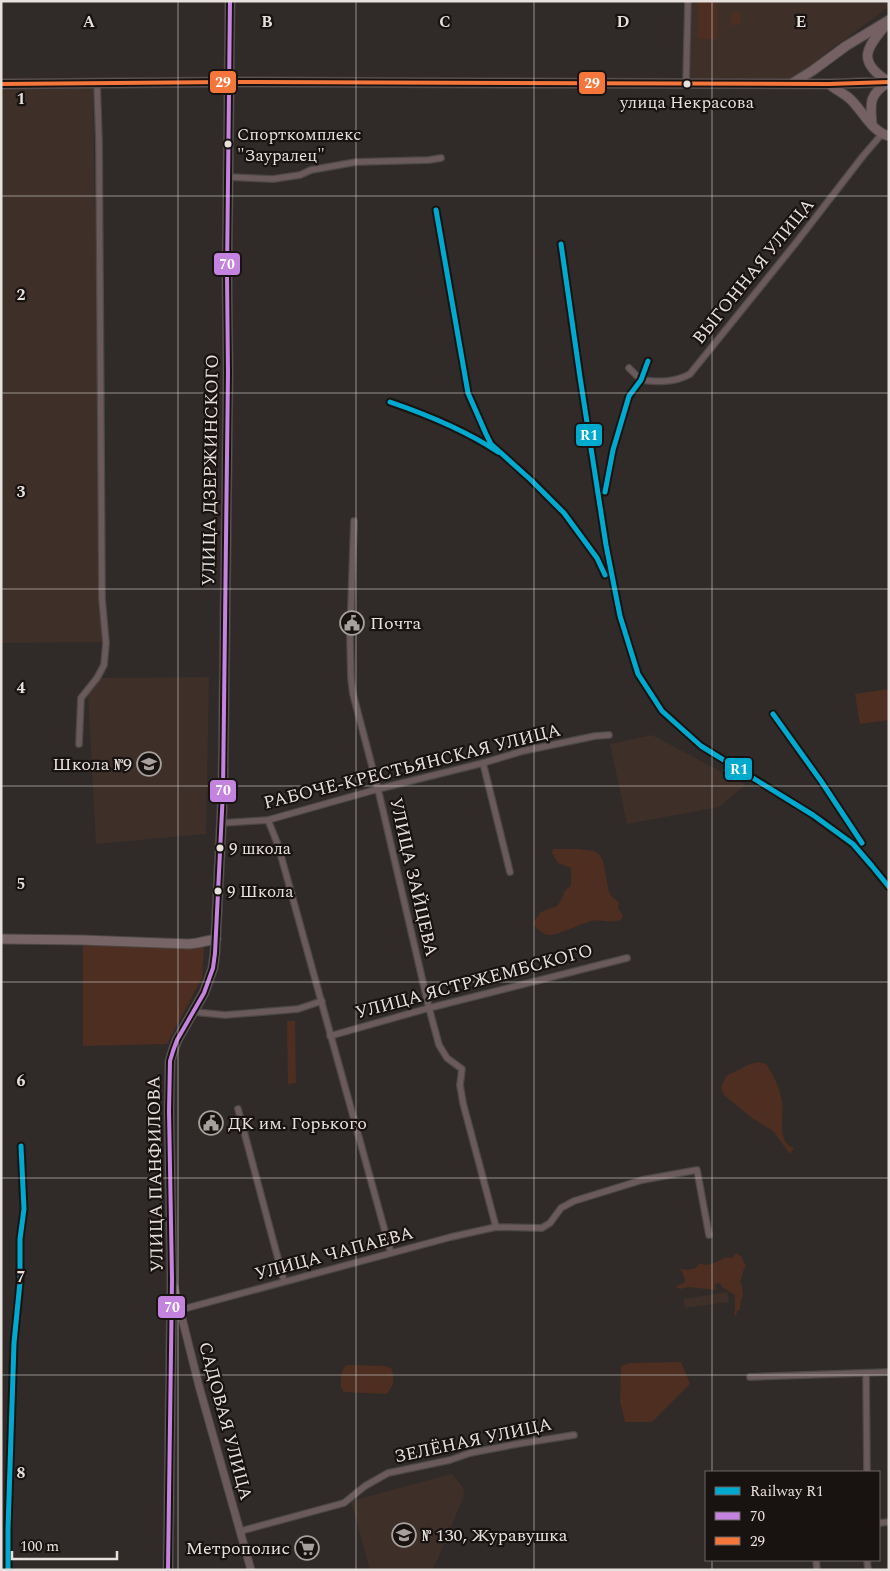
<svg xmlns="http://www.w3.org/2000/svg" width="890" height="1571" font-family="Spectral,serif">
<style>
.built{fill:#3e2f29}
.green{fill:#4d2e20}
.lines{fill:none;stroke-linecap:round;stroke-linejoin:round}
.minor-casing{stroke:#4c4846;stroke-width:8}
.tertiary-casing{stroke:#4c4846;stroke-width:9}
.secondary-casing{stroke:#4c4846;stroke-width:11}
.primary-casing{stroke:#4c4846;stroke-width:11}
.minor{stroke:#6a5a5b;stroke-width:5.5}
.tertiary{stroke:#6a5a5b;stroke-width:7}
.secondary{stroke:#776466;stroke-width:9}
.primary{stroke:#756164;stroke-width:9}
.bus-1-casing{stroke:#181311;stroke-width:8}
.bus-2-casing{stroke:#181311;stroke-width:8}
.bus-1{stroke:#c483df;stroke-width:4}
.bus-2{stroke:#f5763a;stroke-width:4}
.rail-1-casing{stroke:#181311;stroke-width:9}
.rail-1{stroke:#00a9ce;stroke-width:5}
.grid{fill:none;stroke:#e7e1de;stroke-width:1;stroke-opacity:0.55}
.bus-dot{fill:#e7e1de;stroke:#181311;stroke-width:2}
.labels{text-anchor:middle;stroke-width:4.5;stroke-linejoin:round;paint-order:stroke}
.bus-label{font-size:17px;fill:#e7e1de;stroke:#181311;text-anchor:start}
.street-label{font-size:18px;fill:#e7e1de;stroke:#181311}
.poi-label{font-size:18px;fill:#e7e1de;stroke:#181311;text-anchor:start}
.grid-label{font-size:16px;text-anchor:middle;font-weight:bold;fill:#e7e1de;stroke:#181311;stroke-width:4.5;stroke-linejoin:round;paint-order:stroke}
.line-badge{stroke:#181311;stroke-width:2}
.badge-label{font-size:14px;text-anchor:middle;font-weight:bold;fill:#fff}
</style>
<rect width="100%" height="100%" fill="#302b28"/>
<path class="built" d="M692,1H889V7L831,49L792,80L690,79Z
M1,87H93L102,642L1,643Z
M209,677L206,834L96,844L88,695L100,678Z
M652,735L746,785L719,807L627,824L610,744Z
M727,1292L729,1302L685,1308L683,1299Z
M452,1474L463,1487L464,1496L433,1570H370L351,1501Z"/>
<path class="green" d="M698,1H717V39H698Z
M731,13H740V25H731Z
M889,689V720L860,724L855,694Z
M553,849H578L594,851L599,854L603,861L609,892L612,897L619,902L618,908L623,916L622,919C610,925 603,918 591,921C580,924 559,935 549,935C543,935 540,930 536,928L533,922L541,912L557,906L563,896L564,892L571,885V868L558,863L552,853Z
M83,942L204,947L202,978L167,1044L83,1046Z
M287,1021H295L296,1083L288,1084Z
M758,1062L766,1064C774,1075 779,1087 782,1101C785,1116 775,1141 794,1148L791,1153H789L773,1131L752,1118L724,1095L721,1087L726,1076L750,1064Z
M736,1253L741,1256L746,1266L744,1269L740,1282L742,1286L743,1296L741,1299L740,1309V1310H738L736,1315H734L735,1310V1295L722,1287L721,1284L718,1283L714,1285L716,1290L688,1287L680,1289L676,1287L678,1285L683,1284L685,1281L684,1276L680,1269L687,1270L696,1268L699,1263C710,1268 717,1261 726,1257L728,1258L730,1257L732,1258Z
M681,1362L690,1384L652,1422H625L620,1401L621,1367L623,1365L630,1363Z
M347,1365L385,1366L391,1368C395,1376 394,1388 386,1394L344,1392L341,1387C341,1378 340,1371 347,1365Z"/>
<g class="lines">
<g class="minor-casing">
<path id="minor" d="M686,84L688,1
M228,177L273,179L300,175L311,170L356,162L429,160L441,158
M629,368L641,380C658,382 674,383 690,374L795,244L863,156L882,134
M354,521L350,636L351,678L353,694L378,789L429,1008L439,1045L447,1058L462,1069L460,1085L463,1103L496,1227
M79,744L81,698L97,678L104,665L106,643L102,599L99,142L97,84
M483,763L510,872
M268,820L278,845L391,1253
M222,823L268,820L378,789L483,763L523,751L595,736L609,735
M194,1012L225,1015L298,1009L322,1001
M330,1036L429,1008L627,958
M238,1109L284,1281
M176,1311L451,1237L496,1227L542,1228L550,1223L561,1208L574,1201L642,1180L697,1170L709,1235
M866,1373L867,1472
M750,1377L889,1372
M879,1523L889,1522
M241,1531L344,1503L365,1486L388,1473L450,1460L470,1453L517,1444L574,1435
M816,1560L817,1570
M867,1560L868,1570"/>
</g>
<g class="tertiary-casing">
<path id="tertiary" d="M174,1286L199,1386L251,1570"/>
</g>
<g class="secondary-casing">
<path id="secondary" d="M1,939L82,940L189,944L197,943L216,939"/>
</g>
<g class="primary-casing">
<path id="primary" d="M886,25C865,49 857,62 889,82
M1,84L229,82L829,84L889,82
M791,84L812,71L846,46L889,20
M829,84C835,89 843,93 849,98C862,109 871,132 889,136
M872,124C870,103 869,94 889,82
M168,1570L172,1279L169,1111L170,1061L173,1051L177,1040L204,993L213,968L215,953L223,791L228,373L227,274L230,1"/>
</g>
<use href="#minor" class="minor"/>
<use href="#tertiary" class="tertiary"/>
<use href="#secondary" class="secondary"/>
<use href="#primary" class="primary"/>
<g class="bus-1-casing">
<path id="bus-1" d="M168,1570L172,1279L169,1111L170,1061L173,1051L177,1040L204,993L213,968L215,953L223,791L228,373L227,274L230,1"/>
</g>
<g class="bus-2-casing">
<path id="bus-2" d="M1,84L229,82L829,84L889,82"/>
</g>
<use href="#bus-1" class="bus-1"/>
<use href="#bus-2" class="bus-2"/>
<g class="rail-1-casing">
<path id="rail-1" d="M436,210L468,393L486,434L491,444L531,480L564,513L597,558L605,575
M561,244L580,377L606,545L620,616L638,674L662,711L701,746L813,815L853,844L872,866L889,887
M390,402C428,415 465,430 498,452
M605,492L613,450L629,396L641,380L648,361
M773,714L821,781L862,843
M8,1570V1529L14,1343L20,1282V1239L24,1209L21,1146"/>
</g>
<use href="#rail-1" class="rail-1"/>
</g>
<path class="grid" d="M178,1V1570M356,1V1570M534,1V1570M712,1V1472M1,196H889M1,393H889M1,589H889M1,786H889M1,982H889M1,1178H889M1,1375H889M712,1560V1570"/>
<defs>
<g id="civic-ring" transform="scale(1.25)"><circle r="9.5" fill="#181311" stroke="#a7a19e" stroke-width="1.5"/><path d="M-.6-6.5H3V-4.5H.6V-3L4-1V1h2V6H-6V1h2V-1L-.6-3ZM-1.2 2.5V6h2.4V2.5Z" fill="#a7a19e"/></g>
<g id="school-ring" transform="scale(1.25)"><circle r="9.5" fill="#181311" stroke="#a7a19e" stroke-width="1.5"/><path d="M0-5L7-2L0 1L-7-2ZM-4 1L0 2.5L4 1V4Q0 6-4 4Z" fill="#a7a19e"/></g>
<g id="supermarket-ring" transform="scale(1.25)"><circle r="9.5" fill="#181311" stroke="#a7a19e" stroke-width="1.5"/><path d="M-6-5.5h2.5l.6 2H6L4.5 2H-2.5L-4.4-4H-6ZM-1.5 3.2a1.3 1.3 0 1 0 .1 0ZM3 3.2a1.3 1.3 0 1 0 .1 0Z" fill="#a7a19e"/></g>
</defs>
<g fill-rule="evenodd">
<use href="#civic-ring" x="352" y="623"/>
<use href="#school-ring" x="149" y="764"/>
<use href="#civic-ring" x="211" y="1123"/>
<use href="#school-ring" x="404" y="1535"/>
<use href="#supermarket-ring" x="307" y="1548"/>
</g>
<g class="bus-dot">
<circle cx="687" cy="84" r="4.5"/>
<circle cx="228" cy="144" r="4.5"/>
<circle cx="220" cy="848" r="4.5"/>
<circle cx="218" cy="891" r="4.5"/>
</g>
<g class="labels">
<g class="bus-label">
<text x="687" y="108" text-anchor="middle">улица Некрасова</text>
<text x="237" y="140">Спорткомплекс<tspan x="237" dy="21">"Зауралец"</tspan></text>
<text x="229" y="854">9 школа</text>
<text x="227" y="897">9 Школа</text>
</g>
<g class="street-label">
<text transform="translate(753 271) rotate(-51)" y="6">ВЫГОННАЯ УЛИЦА</text>
<text transform="translate(210 470) rotate(-89)" y="6">УЛИЦА ДЗЕРЖИНСКОГО</text>
<text transform="translate(412 766) rotate(-14)" y="6">РАБОЧЕ-КРЕСТЬЯНСКАЯ УЛИЦА</text>
<text transform="translate(414 877) rotate(77)" y="6">УЛИЦА ЗАЙЦЕВА</text>
<text transform="translate(474 981) rotate(-15)" y="6">УЛИЦА ЯСТРЖЕМБСКОГО</text>
<text transform="translate(155 1174) rotate(-91)" y="6">УЛИЦА ПАНФИЛОВА</text>
<text transform="translate(334 1253) rotate(-15)" y="6">УЛИЦА ЧАПАЕВА</text>
<text transform="translate(226 1421) rotate(75)" y="6">САДОВАЯ УЛИЦА</text>
<text transform="translate(473 1440) rotate(-12)" y="6">ЗЕЛЁНАЯ УЛИЦА</text>
</g>
<g class="poi-label">
<text x="370" y="629">Почта</text>
<text x="132" y="770" text-anchor="end">Школа №9</text>
<text x="228" y="1129">ДК им. Горького</text>
<text x="422" y="1541">№ 130, Журавушка</text>
<text x="290" y="1554" text-anchor="end">Метрополис</text>
</g>
</g>
<g class="grid-label">
<text x="89" y="27">A</text>
<text x="267" y="27">B</text>
<text x="445" y="27">C</text>
<text x="623" y="27">D</text>
<text x="801" y="27">E</text>
<text x="21" y="104">1</text>
<text x="21" y="300">2</text>
<text x="21" y="497">3</text>
<text x="21" y="693">4</text>
<text x="21" y="889">5</text>
<text x="21" y="1086">6</text>
<text x="21" y="1282">7</text>
<text x="21" y="1478">8</text>
</g>
<g class="line-badge">
<rect x="209" y="70" width="28" height="24" rx="5" fill="#f5763a"/>
<rect x="578" y="71" width="28" height="24" rx="5" fill="#f5763a"/>
<rect x="213" y="252" width="28" height="24" rx="5" fill="#c483df"/>
<rect x="575" y="423" width="28" height="24" rx="5" fill="#00a9ce"/>
<rect x="724" y="757" width="29" height="24" rx="5" fill="#00a9ce"/>
<rect x="209" y="779" width="28" height="24" rx="5" fill="#c483df"/>
<rect x="157" y="1295" width="29" height="24" rx="5" fill="#c483df"/>
</g>
<g class="badge-label">
<text x="223" y="87">29</text>
<text x="592" y="88">29</text>
<text x="227" y="269">70</text>
<text x="589" y="440">R1</text>
<text x="739" y="774">R1</text>
<text x="223" y="795">70</text>
<text x="172" y="1312">70</text>
</g>
<rect width="890" height="1571" fill="none" stroke="#e7e1de" stroke-width="5"/>
<rect x="705" y="1471" width="175" height="90" fill="#181311" stroke="#6b6563"/>
<rect x="715" y="1487" width="25" height="8" fill="#00a9ce" stroke="#6b6563"/>
<text x="750" y="1496" font-size="15" fill="#e7e1de">Railway R1</text>
<rect x="715" y="1512" width="25" height="8" fill="#c483df" stroke="#6b6563"/>
<text x="750" y="1521" font-size="15" fill="#e7e1de">70</text>
<rect x="715" y="1537" width="25" height="8" fill="#f5763a" stroke="#6b6563"/>
<text x="750" y="1546" font-size="15" fill="#e7e1de">29</text>
<path d="M12 1551v8h105v-8" fill="none" stroke="#e7e1de" stroke-width="2.5"/>
<text x="20" y="1551" font-size="15" fill="#e7e1de" stroke="#181311" stroke-width="4" paint-order="stroke">100 m</text>
</svg>
